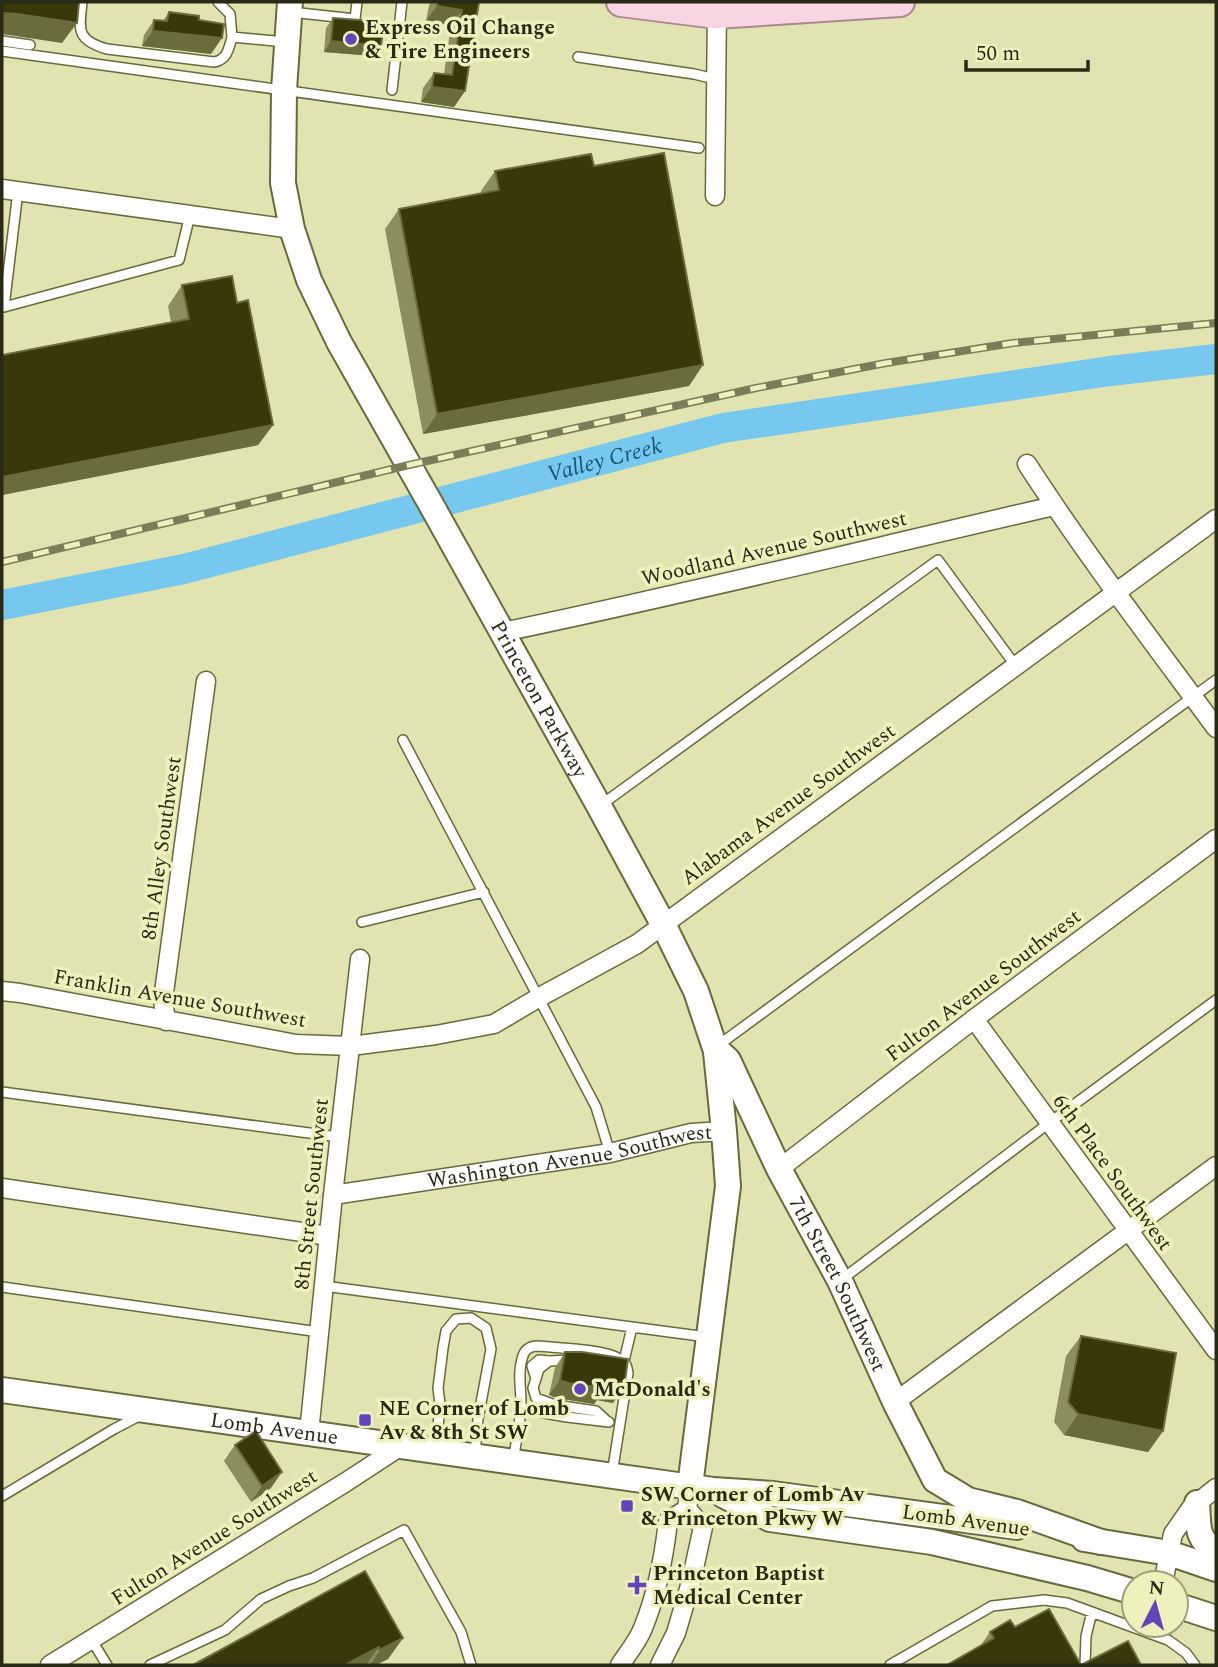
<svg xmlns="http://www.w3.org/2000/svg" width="1218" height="1667" font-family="Spectral,serif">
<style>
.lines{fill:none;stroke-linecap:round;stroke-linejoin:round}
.river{stroke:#76c8ef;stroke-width:30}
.lane-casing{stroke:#686a3a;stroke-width:12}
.street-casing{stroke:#686a3a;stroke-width:21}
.secondary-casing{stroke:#686a3a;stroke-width:28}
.primary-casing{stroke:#ab8790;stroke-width:32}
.lane{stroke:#fff;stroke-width:9}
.street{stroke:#fff;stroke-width:18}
.secondary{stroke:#fff;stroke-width:24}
.primary{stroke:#f7d5e3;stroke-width:28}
.rail-casing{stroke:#7a7c5a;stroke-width:8}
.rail{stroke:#eef1bc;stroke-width:5;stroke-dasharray:16;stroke-linecap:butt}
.wall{fill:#8c8e5d}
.shaded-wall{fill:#6b6c3c}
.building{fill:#38380a;stroke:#6b6c3c;stroke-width:2}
.poi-dot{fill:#6444bc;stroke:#eef1bc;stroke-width:2.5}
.labels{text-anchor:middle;stroke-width:7;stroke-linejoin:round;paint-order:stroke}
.poi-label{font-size:21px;font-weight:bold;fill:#292a16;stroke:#eef1bc;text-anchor:start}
.street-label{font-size:21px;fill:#292a16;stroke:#eef1bc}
.water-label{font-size:23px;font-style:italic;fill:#165772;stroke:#eef1bc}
</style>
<rect width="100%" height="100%" fill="#e1e4b0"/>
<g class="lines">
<path class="river" id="s1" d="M2,605L184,569L723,428L1110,371L1216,359"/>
<g class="lane-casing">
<path id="lane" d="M82,2C79,30 76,40 107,49L214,62C227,60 229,48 232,37
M218,2L230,14L232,37L285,42
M291,12L355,19L357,2
M2,41L30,45
M2,51L699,148
M578,57L694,74L715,79
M392,90L402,2
M18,191L4,307L179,260L190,215
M403,740L596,1107L610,1153
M601,805L938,560L1015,665
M362,922L484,892
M716,1047L1216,680
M2,1092L339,1137
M841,1280L1049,1123L1216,1000
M324,1286L707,1337
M2,1287L319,1332
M571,1360L549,1361L539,1369L533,1388L536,1398L555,1405L596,1411L608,1422
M624,1361L632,1327
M536,1379L532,1366L539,1360L549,1361
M521,1409L567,1417L609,1422
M436,1450L440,1404L438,1388L443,1348L446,1331L456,1319L471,1318L486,1328L491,1349L478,1419L475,1455
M513,1461C516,1444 519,1427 521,1410C522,1393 517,1375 522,1359C524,1350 529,1346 538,1346C558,1348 604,1349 620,1359C626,1362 627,1367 628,1373L612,1474
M2,1496L114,1429L139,1416
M91,1639L107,1665
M150,1665L225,1630L261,1599L289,1586L313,1578L404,1530L461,1632L471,1665
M890,1665L992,1606L1044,1600L1067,1603L1168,1640L1186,1653L1195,1665
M1085,1665L1086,1636L1092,1612"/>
</g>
<g class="street-casing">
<g id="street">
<path d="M2,189L292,229"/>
<path d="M715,196L717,4"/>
<path d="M1027,464C1086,555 1152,641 1216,728"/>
<path d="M503,632C687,594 871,548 1054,506"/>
<path d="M2,991L20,993L296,1044L351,1046L436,1035L494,1024L538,998L637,944L1216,519"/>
<path d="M974,1019L1216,1350"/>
<path d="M166,1021L163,1000L206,681"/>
<path d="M779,1169L974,1019L1216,839"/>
<path d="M2,1188L329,1236"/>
<path id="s2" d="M333,1195L610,1153L691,1133L724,1131"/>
<path d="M895,1402L1216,1166"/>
<path d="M309,1433L333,1195L360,959"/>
<path d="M1163,1583L1173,1534L1191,1508L1216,1488"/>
<path d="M50,1665L346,1482L401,1446"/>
<path d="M620,1665C628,1653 638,1641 643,1628C657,1594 664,1557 668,1521L687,1509"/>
<path d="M660,1665L676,1633L691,1582L703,1527L687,1509L690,1486"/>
</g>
</g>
<g class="secondary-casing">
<g id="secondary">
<path id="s3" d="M290,2L284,90L283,183L292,229L309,280L339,342L433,508L599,806L663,924L696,991L715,1048L728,1060L779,1169L840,1281L895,1402L935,1480L968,1500L1017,1512L1101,1542"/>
<path id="s4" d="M2,1390L713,1490L773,1494L1017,1527"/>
<path d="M690,1486L728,1186L724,1131L716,1052"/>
<path d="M723,1495L770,1519L932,1542L1087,1578L1134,1592"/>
<path d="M1197,1503C1199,1527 1195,1537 1216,1552"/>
<path d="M1084,1539L1169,1553L1216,1569"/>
<path d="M1176,1605L1216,1618"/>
</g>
</g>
<g class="primary-casing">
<path id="primary" d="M621,2L716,14L900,2"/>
</g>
<use href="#lane" class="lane"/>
<use href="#street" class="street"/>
<use href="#secondary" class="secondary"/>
<use href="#primary" class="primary"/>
<g class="rail-casing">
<path id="rail" d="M2,562L409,465L756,388L886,363L1013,343L1216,323"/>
</g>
<use href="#rail" class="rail"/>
</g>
<path class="wall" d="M431,2H479L465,91L454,107L421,102L423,88L434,73L444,74L451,25L426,21L429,5Z
M169,12L199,20L211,54L142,46L144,35L154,20L163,21Z
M333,18L381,46L374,56L324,52L326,28Z
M594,166L689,386L423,434L385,229L399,209L481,194V191L495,171Z
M182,285L237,303L273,425L258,445L2,495V355L171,322L168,306Z
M1081,1336L1163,1431L1148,1452L1064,1435L1054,1422L1066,1356Z
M565,1352L613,1403L597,1400L594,1404L557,1398L549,1395L555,1368Z
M235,1445L271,1488L251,1502L224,1461Z
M1015,1627L981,1645L990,1632Z
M403,1638L388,1659L376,1665H193Z"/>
<path class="shaded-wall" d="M437,6L462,10L451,25L426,21Z
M2,13L17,14L77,23L62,43L2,34Z
M153,31L222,38L211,54L142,46Z
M331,41L381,46L374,56L324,52Z
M432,87L465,91L454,107L421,102Z
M703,365L689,386L423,434L437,414Z
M273,425L258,445L2,495V477Z
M560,1380L605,1384L624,1388L613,1403L597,1400L594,1404L557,1398L549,1395Z
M1078,1414L1163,1431L1148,1452L1064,1435Z
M282,1472L271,1488L251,1502L262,1486Z
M403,1638L388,1659L376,1665H370L380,1650Z
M379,1647L366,1665H345Z"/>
<path class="building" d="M2,2H79L77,23L17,14L2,13Z
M438,2H479L465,91L432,87L434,73L452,75L462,10L437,6Z
M169,12L199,16V20L224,24L222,38L153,31L154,20L167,21Z
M333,18L384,22L381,46L331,41Z
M664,153L703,365L437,414L399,209L499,190L495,171L591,154L594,166Z
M232,276L237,303L248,300L273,425L2,477V355L189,319L182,285Z
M1081,1336L1176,1353L1163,1431L1078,1414L1068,1402Z
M565,1352H582L628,1359L624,1388L605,1384V1388L568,1383L560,1380Z
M256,1431L282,1472L262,1486L235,1445Z
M365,1571L403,1638L380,1650L379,1647L345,1665H193Z
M1049,1609L1081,1665H947L994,1638L990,1632L1010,1620L1015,1627Z
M1128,1641L1140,1663L1136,1665H1081Z"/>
<g class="poi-dot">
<circle cx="351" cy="39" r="7"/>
<circle cx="580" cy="1389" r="7"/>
<rect x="358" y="1413" width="14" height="14" rx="3.5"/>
<rect x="620" y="1499" width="14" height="14" rx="3.5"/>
<path d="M633.5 1574.5h7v7h7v7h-7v7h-7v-7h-7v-7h7z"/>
</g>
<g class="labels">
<g class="poi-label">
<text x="365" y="34">Express Oil Change<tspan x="365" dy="24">&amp; Tire Engineers</tspan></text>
<text x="594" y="1396">McDonald's</text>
<text x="379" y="1415">NE Corner of Lomb<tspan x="379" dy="24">Av &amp; 8th St SW</tspan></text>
<text x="641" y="1501">SW Corner of Lomb Av<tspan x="641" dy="24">&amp; Princeton Pkwy W</tspan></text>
<text x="653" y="1580">Princeton Baptist<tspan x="653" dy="24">Medical Center</tspan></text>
</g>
<g class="street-label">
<text transform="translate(774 548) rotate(-13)" y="7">Woodland Avenue Southwest</text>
<text dy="7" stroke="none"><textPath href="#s3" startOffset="760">Princeton Parkway</textPath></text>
<text transform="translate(788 804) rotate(-36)" y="7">Alabama Avenue Southwest</text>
<text transform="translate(161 848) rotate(-82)" y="7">8th Alley Southwest</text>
<text transform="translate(983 985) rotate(-37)" y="7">Fulton Avenue Southwest</text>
<text transform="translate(180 998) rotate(10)" y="7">Franklin Avenue Southwest</text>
<text dy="7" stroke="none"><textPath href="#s2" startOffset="240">Washington Avenue Southwest</textPath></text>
<text transform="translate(1113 1172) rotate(54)" y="7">6th Place Southwest</text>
<text transform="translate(311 1194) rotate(-84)" y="7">8th Street Southwest</text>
<text dy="7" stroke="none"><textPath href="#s3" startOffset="1419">7th Street Southwest</textPath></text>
<text dy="7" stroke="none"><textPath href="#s4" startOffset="275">Lomb Avenue</textPath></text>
<text transform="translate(966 1520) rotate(8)" y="7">Lomb Avenue</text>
<text transform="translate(214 1537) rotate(-32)" y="7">Fulton Avenue Southwest</text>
</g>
<g class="water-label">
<text dy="8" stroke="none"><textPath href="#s1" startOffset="620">Valley Creek</textPath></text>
</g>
</g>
<rect width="1218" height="1667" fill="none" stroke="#292a16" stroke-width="7"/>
<g transform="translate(1155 1604) rotate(6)"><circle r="33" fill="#eef1bc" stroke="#9fa17a" stroke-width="2"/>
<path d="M0-5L12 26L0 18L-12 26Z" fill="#6444bc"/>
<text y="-10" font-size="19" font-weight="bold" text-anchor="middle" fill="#292a16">N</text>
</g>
<path d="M966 60v10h122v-10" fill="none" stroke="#292a16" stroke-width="3.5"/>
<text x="976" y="60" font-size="21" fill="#292a16" stroke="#eef1bc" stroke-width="5" paint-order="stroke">50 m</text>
</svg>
